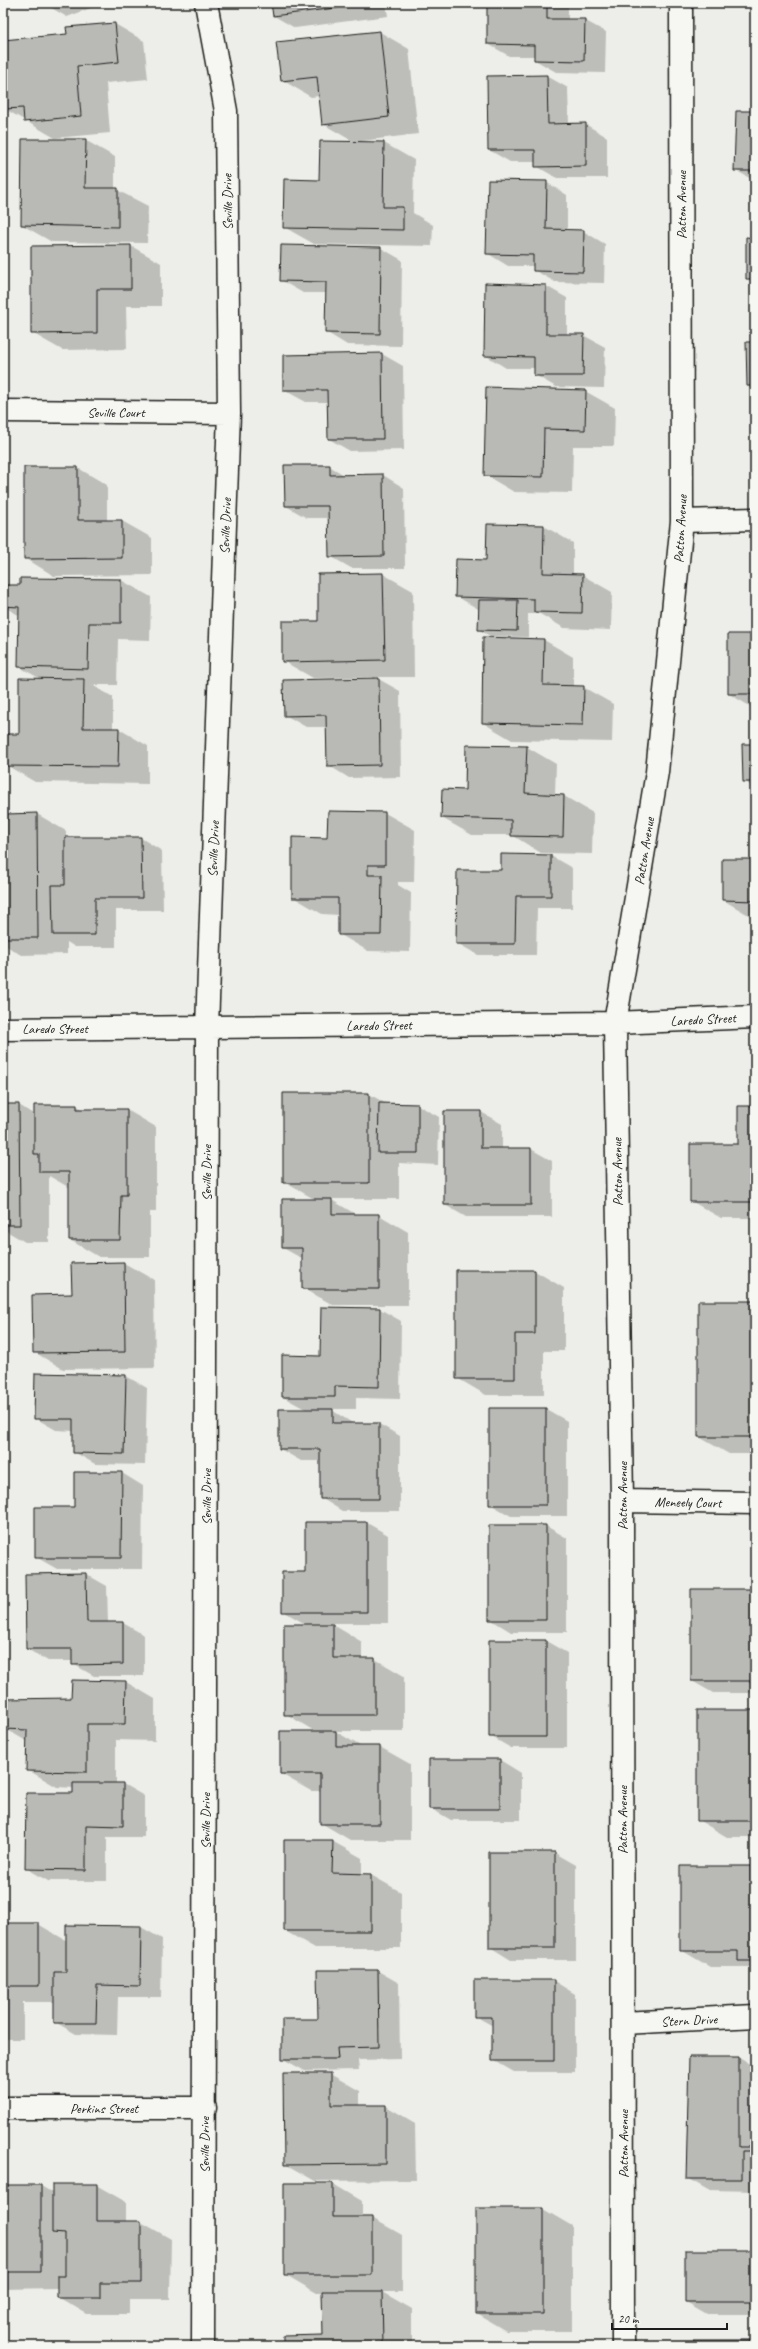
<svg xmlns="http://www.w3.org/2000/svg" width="758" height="2349" font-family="Caveat,sans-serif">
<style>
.shadow{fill:#0003}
.building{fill:#b9b9b6;stroke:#1c1c1c}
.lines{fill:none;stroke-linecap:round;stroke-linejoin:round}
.street-casing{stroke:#1c1c1c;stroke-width:25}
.street{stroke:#f6f6f2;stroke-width:22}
.labels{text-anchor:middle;stroke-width:3;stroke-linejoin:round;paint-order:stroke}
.street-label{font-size:14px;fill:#1c1c1c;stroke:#f6f6f2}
</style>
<rect width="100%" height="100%" fill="#edede9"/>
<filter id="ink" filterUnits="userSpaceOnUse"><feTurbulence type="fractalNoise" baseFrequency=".025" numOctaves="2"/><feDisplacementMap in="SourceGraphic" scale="8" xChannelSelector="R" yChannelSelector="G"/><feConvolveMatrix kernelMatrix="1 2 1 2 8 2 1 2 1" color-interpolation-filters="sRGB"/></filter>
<g filter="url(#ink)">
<path class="shadow" d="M43,3H104L67,17Z
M272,3H386L388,16L295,28L274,16Z
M488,3H568V20H584L606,32L605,73L556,72L535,60V56H509L488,44Z
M115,24L144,41L148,79L106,83L110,133L55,138L5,109L3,41L68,35Z
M380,32L409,49L418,134L354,142L323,124L320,96L311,97L282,80Z
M547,76L568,88L569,125L585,124L607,137V178H557L536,166V162H510L489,150Z
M755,112V181L735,170Z
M85,140L115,157V189L148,206L147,243L52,242L22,225Z
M321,142L384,143L414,160L413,213L433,225L432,246L314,244L284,227L320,181Z
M546,182L567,195V231H583L605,244L604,283L555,282L534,270V266H508L487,253Z
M3,233L5,234V298H3Z
M755,239V283L747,278Z
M131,246L161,263V306H126L127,349L62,350L32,333V247Z
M282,246L381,248L402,260L401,346L347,345L326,332V293H303L282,281Z
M546,286L567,298V335H583L605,347L604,388L556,387L535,375V368H506L485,355Z
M755,343V390L748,386Z
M382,354L403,366L404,450L350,451L329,439L328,402H306L284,390Z
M585,391L615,408L614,446H573L572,493L514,492L485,475Z
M329,466L346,476L383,475L404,488L405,568H351L330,556L329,518H307L286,506Z
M78,468L107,485V521H122L152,538V575L54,576L25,558Z
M544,526L573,543V575H582L612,592L611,630L564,628L540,614H528V637L490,636L479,630L480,610L456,596L487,561Z
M383,574L413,591L414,677H375L400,691L401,777L349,778L328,765L327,727H306L285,715L373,679V677L313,678L283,661L319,622V575Z
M21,579L121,580L151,597L150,640L118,639L117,685H92L113,697V729H119L148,746V784L35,782L6,765L41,679L19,667L20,616L3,606V586H21Z
M755,635V709L729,694Z
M544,640L573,657V687H583L613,704L612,742L512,740L483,723Z
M755,745V788L744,781Z
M527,747L556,764L555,795L564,796L593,813L592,854L541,853L512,835H472L442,818L466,791Z
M329,812L385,813L415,830L414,882H398V885L411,893L410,952L368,951L339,934V915L322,914L293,897L328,839Z
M37,814L66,831V838H141L162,851L163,910H116V947H75L67,942V954L21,955L3,944V821Z
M551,856L572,868V908H537L536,955H478L457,943L502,871Z
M755,860V917H752L723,900Z
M284,1094H369L387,1104L418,1105L439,1117L438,1165L399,1163V1199H330L357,1215H379L408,1232V1305H333L303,1288V1259L283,1248L316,1200L284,1182Z
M3,1105H19L35,1115L77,1106L84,1110H127L156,1127V1212H150V1257H99L70,1240V1188L49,1176V1242H25L3,1229Z
M755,1107V1218H721L691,1201L739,1145Z
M481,1112L502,1124V1149H531L552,1161V1217H466L445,1205Z
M124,1263L154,1280L155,1368L63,1369L34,1352L73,1295L72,1264Z
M535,1271L564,1288V1351H544V1395H486L457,1378Z
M755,1302V1454H729L699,1437Z
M380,1309L401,1321L400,1399L356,1398V1409H330L354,1424H379L400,1436V1511H342L321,1498V1461H301L280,1449L307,1410L283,1397L321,1357Z
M36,1374L126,1376L147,1388L145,1465L95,1464L74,1452V1431L56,1430L35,1418Z
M546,1409L567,1421V1516H511L490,1504Z
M75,1473H122L143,1486L142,1569H57L36,1557L75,1508Z
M367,1523L388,1535V1623H330L362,1642V1659H375L404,1676V1731H335L362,1747H380L410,1764V1840H350L321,1823V1791H311L281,1774L316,1732L286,1714L307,1625L283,1611L306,1573Z
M546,1526L567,1538V1632H511L490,1619Z
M86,1574L107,1586L108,1623H123L144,1635V1676H94L73,1664V1661H48L27,1649Z
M755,1590V1693H713L692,1681Z
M546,1641L567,1653V1748H511L490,1736Z
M126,1682L155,1699V1741L116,1740V1784H123L144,1796V1837H107V1881H48L26,1868L74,1794V1788L57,1787L28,1770V1742L4,1728L72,1699Z
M755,1711V1837H727L698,1820Z
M500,1760L521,1773V1820H451L430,1808Z
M332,1841L362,1858V1875H371L401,1892V1948H315L285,1931Z
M555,1853L576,1865V1960H511L490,1947Z
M681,1867H751L755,1870V1970L750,1967H710L681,1950Z
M3,1924H38L67,1941L141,1927L162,1939L161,1997H118L117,2035L76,2034L55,2022V2002H23V2039H3Z
M318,1971H378L399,1983L400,2059L358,2060L359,2070L305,2071L283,2059L319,2020Z
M554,1981L575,1994V2072H514L493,2060V2026L475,2016Z
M690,2058H739L755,2067V2191L708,2190L687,2178Z
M330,2074L360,2091V2106H386L415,2123L416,2180L315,2181L285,2164Z
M333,2184L362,2201V2218H372L402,2235V2292H382L412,2309V2346H284L324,2336L323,2292H315L286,2275Z
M96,2185L126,2202V2222H141L171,2239L170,2299H129V2314H87L58,2297V2288L3,2289V2188L41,2186L53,2193Z
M543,2209L572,2226V2331H506L477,2314Z
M755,2251V2314H707L686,2302Z
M3,2337L19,2346H3Z
M695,2341H750L755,2344V2346H695Z
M100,2343L105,2346H49Z"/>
<path class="building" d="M271,3H367V4L273,16Z
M487,3H547V19H585L584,61L534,60V45L487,44Z
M115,23L119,62L77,66L81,116L24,122L23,108L4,109L3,40L67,34L66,27Z
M380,31L389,117L322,125L317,77L281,81L276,42Z
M547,75L548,124L586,123V166L535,167V150H488L487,76Z
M736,111H755V171H734Z
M22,139H86L85,188H118V227L21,225Z
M320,141L384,142L383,207H403V230L283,228L284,179L319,180Z
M488,180L547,181L546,229L584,230L583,272L533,271V255L486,254Z
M746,237L755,238V279H746Z
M131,245V289H97V333L31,334V246Z
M281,245L381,247L380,334L325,333L326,282L280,281Z
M485,283L546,285V334H584L583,376H534V357L484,356Z
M746,342H755V386H747Z
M382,353L383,439H328L327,390H283V355Z
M486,387L586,390L585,430L544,429L543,477L484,476Z
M284,465H330V475L383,474L384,556L329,557L328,506H285Z
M24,467H78V520H122V558L24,559Z
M487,524L544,525L543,573L583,574L582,613L534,612V599L455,597L456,559L486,560Z
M383,573L385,660L282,662V621H318V574Z
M20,578L121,579V623H89L88,669L18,667L19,607L3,606V585H20Z
M479,600H518L517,631L478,630Z
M728,634H755V694H728Z
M483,637L544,639L543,685L584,686L583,725L482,723Z
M19,678L84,679L83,728H119L118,767L5,766V734H19Z
M379,678L380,765L327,766L326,715L284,716L283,680Z
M742,744H755V782H743Z
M466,745L527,746L525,793L564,795L563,837L511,836V820L441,818L442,789L465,790Z
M328,811L385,812V865H368V875H382L381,935H338V898H292V837L327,838Z
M37,813L38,938H3V820H7V814Z
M65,837H141L142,898H95V935H53L52,885H65Z
M501,854L551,855V896H516L515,944H456L457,870H501Z
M722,859H755V901L722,900Z
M283,1093H369V1183H283Z
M379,1103L418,1104V1153H378Z
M3,1104H19L20,1225H3Z
M34,1105H77V1109H127V1195H121L120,1240H69V1172H39V1154H34Z
M738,1106H755V1202H690V1144H738Z
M444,1111H481V1148H531V1205H444Z
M282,1199H332V1214H379V1289H302V1248H282Z
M124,1262L125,1352L33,1353L32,1295L72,1294L71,1263Z
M456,1270H535V1334H515V1379H456Z
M698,1301H755V1437H698Z
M321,1307L380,1308L379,1387L335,1386V1397H282V1355L320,1356Z
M35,1373L126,1375L124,1454L73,1453V1419H34Z
M489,1408H546V1505H489Z
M279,1409H333V1423H379V1499H320V1449H279Z
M74,1472H122L121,1558H35V1507H74Z
M305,1522H367V1612H282V1572H305Z
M489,1525H546V1620H489Z
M86,1573L87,1622H123V1664L72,1665V1649H26L25,1574Z
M691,1589H755V1681H691Z
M284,1624H333V1658H375V1715H284Z
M489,1640H546V1737H489Z
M72,1680L126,1681L125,1724H87V1772L26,1771L27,1730L3,1729L4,1699L71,1698Z
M697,1710H755V1821H697Z
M280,1731H336V1746H380V1824H320V1774H280Z
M429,1759H500V1809H429Z
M73,1783H123V1826L86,1825V1870L25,1869L26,1793H73Z
M284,1840H333L332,1873L371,1874V1931H284Z
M489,1852H555V1948H489Z
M680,1866H751V1884H755V1961H738V1951H680Z
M3,1923H39V1986H3Z
M66,1925L141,1926L140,1986L97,1985L96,2023H54V1972H66Z
M317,1970H378L379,2047L337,2048L338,2059H282V2019H318Z
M474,1980H554V2061H492V2017H474Z
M689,2057H739V2147H755V2151H742V2179H686Z
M283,2073H331V2105H386V2164L284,2165Z
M284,2183H333V2217H372V2275H284Z
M52,2184H97V2221H141V2283H100V2298H57V2276H65V2234L52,2233Z
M3,2185H41V2272H3Z
M476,2208H543V2314H476Z
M685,2250H755V2302H685Z
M322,2291H382L383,2346H283V2336L323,2335Z
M694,2340H750V2346H694Z
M48,2342H100V2346H48Z"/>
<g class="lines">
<g class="street-casing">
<path id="street" d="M3,411L229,413
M682,521L755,519
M3,1029L615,1023L755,1017
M622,1501L755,1503
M623,2023L755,2016
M3,2108H205
M203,2346L207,1027L229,413L226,111L206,3
M623,2346L622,1501L615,1023L657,772L682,521L681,3"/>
</g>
<use href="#street" class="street"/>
</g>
</g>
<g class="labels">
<g class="street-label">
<text transform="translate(227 202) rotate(-91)" y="5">Seville Drive</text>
<text transform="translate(681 205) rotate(-90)" y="5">Patton Avenue</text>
<text x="116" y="417">Seville Court</text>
<text transform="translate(225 526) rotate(-88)" y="5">Seville Drive</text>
<text transform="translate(680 529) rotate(-87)" y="5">Patton Avenue</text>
<text transform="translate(213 849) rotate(-88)" y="5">Seville Drive</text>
<text transform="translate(644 851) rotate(-81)" y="5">Patton Avenue</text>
<text transform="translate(703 1019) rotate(-3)" y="5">Laredo Street</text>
<text transform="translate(379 1025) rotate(-1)" y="5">Laredo Street</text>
<text x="55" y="1033">Laredo Street</text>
<text transform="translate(617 1172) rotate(-91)" y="5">Patton Avenue</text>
<text transform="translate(206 1173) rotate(-90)" y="5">Seville Drive</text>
<text transform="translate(622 1496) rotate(-90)" y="5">Patton Avenue</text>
<text transform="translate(206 1497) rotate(-90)" y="5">Seville Drive</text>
<text transform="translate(688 1502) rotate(1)" y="5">Meneely Court</text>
<text transform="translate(622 1820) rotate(-90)" y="5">Patton Avenue</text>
<text transform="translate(205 1821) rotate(-90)" y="5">Seville Drive</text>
<text transform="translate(689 2020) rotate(-3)" y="5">Stern Drive</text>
<text x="104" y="2113">Perkins Street</text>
<text transform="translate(623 2144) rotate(-90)" y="5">Patton Avenue</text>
<text transform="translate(204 2145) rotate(-90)" y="5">Seville Drive</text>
</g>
</g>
<rect width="758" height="2349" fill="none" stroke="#f6f6f2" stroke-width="16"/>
<rect x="8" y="8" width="742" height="2333" fill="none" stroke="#1c1c1c" stroke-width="1.5" filter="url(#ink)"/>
<path d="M612 2323v6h115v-6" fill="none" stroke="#1c1c1c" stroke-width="2"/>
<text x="618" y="2323" font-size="12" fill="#1c1c1c" stroke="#f6f6f2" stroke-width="3" paint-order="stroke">20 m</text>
</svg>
